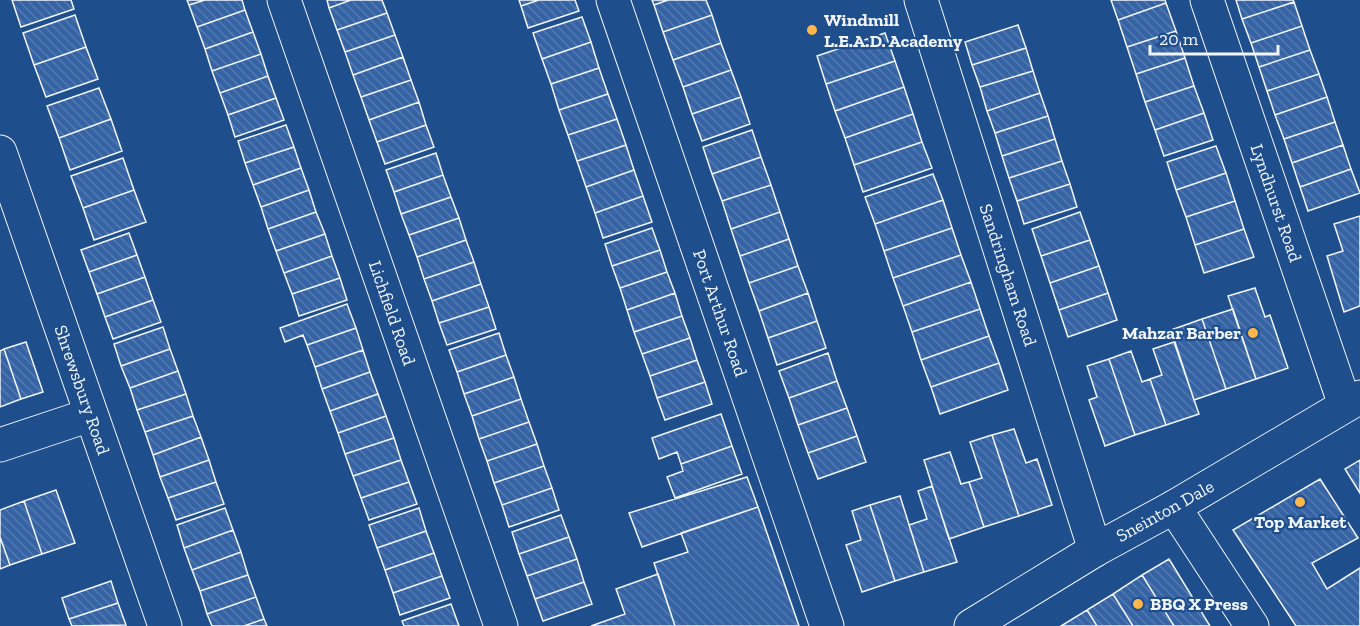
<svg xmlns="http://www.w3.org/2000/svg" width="1360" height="626" font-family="'Zilla Slab',serif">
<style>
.building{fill:url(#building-back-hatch);stroke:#f2f6ff;stroke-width:1.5}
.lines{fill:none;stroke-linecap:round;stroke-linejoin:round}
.minor-casing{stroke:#f2f6ff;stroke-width:35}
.tertiary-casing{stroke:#f2f6ff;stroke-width:35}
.minor{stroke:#1f4e8c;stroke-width:33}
.tertiary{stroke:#1f4e8c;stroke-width:33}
.poi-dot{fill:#ffb74d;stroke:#1f4e8c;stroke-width:2}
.labels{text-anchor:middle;stroke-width:4.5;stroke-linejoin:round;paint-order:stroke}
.poi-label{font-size:18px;font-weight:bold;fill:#f2f6ff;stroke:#1f4e8c;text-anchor:start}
.street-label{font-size:18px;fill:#f2f6ff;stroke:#1f4e8c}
</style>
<defs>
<pattern id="building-back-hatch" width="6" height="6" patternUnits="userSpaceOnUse" patternTransform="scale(1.5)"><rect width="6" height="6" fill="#3563a3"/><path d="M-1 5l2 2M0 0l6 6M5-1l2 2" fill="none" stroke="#537ab1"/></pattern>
</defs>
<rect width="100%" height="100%" fill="#1f4e8c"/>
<path class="building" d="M12,0H71L74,9L21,27Z
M187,0H205L189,5Z
M205,0H242L245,10L197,27L189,5Z
M327,0H351L329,8Z
M351,0H382L387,13L337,30L329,8Z
M519,0H539L521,6Z
M539,0H575L579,11L528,28L521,6Z
M652,0H668L654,5Z
M668,0H706L712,15L663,32L654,5Z
M1111,0H1165L1166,3L1118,20Z
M1236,0H1293L1294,2L1242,19Z
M1294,2L1302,26L1251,43L1242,19Z
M1166,3L1176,31L1127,47L1118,20Z
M245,10L253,32L205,49L197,27Z
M387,13L395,35L345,52L337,30Z
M75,15L86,47L34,65L23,33Z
M712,15L721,43L673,60L663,32Z
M582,17L591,42L542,59L533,33Z
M1018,25L1026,48L972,65L965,42Z
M1302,26L1310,50L1259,67L1251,43Z
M1176,31L1185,58L1136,74L1127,47Z
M253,32L261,54L212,71L205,49Z
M885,33L895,61L826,84L817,56Z
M395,35L403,57L353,75L345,52Z
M591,42L599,68L551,84L542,59Z
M721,43L731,70L683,87L673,60Z
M86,47L98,79L46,97L34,65Z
M1026,48L1033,71L980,87L972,65Z
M1310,50L1319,74L1267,91L1259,67Z
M261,54L268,76L220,93L212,71Z
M403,57L411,80L361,97L353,75Z
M1185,58L1194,86L1145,102L1136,74Z
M895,61L904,87L835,111L826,84Z
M599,68L608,94L559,110L551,84Z
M731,70L741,97L692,114L683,87Z
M1033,71L1040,93L987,111L980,87Z
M1319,74L1327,97L1275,115L1267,91Z
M268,76L276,98L228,115L220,93Z
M411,80L419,102L369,120L361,97Z
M1194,86L1204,113L1155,130L1145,102Z
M904,87L913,114L845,138L835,111Z
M99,88L111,119L59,138L47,106Z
M1040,93L1048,116L995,133L987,111Z
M608,94L617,119L568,135L559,110Z
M741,97L750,124L702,141L692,114Z
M1327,97L1335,122L1284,139L1275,115Z
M276,98L284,120L235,137L228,115Z
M419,102L426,125L377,142L369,120Z
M1204,113L1213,140L1164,156L1155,130Z
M913,114L922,142L854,165L845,138Z
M1048,116L1055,139L1002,156L995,133Z
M111,119L122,151L70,170L59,138Z
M617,119L626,145L577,161L568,135Z
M1335,122L1343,145L1292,163L1284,139Z
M286,125L294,147L245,163L238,141Z
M426,125L434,147L385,164L377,142Z
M752,130L761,157L712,174L703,147Z
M1055,139L1062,161L1009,178L1002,156Z
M922,142L932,168L863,192L854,165Z
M626,145L634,170L586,187L577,161Z
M1343,145L1351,169L1300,187L1292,163Z
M1216,146L1226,173L1176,190L1167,162Z
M294,147L301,168L253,185L245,163Z
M436,153L443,175L394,192L386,170Z
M761,157L771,185L722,201L712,174Z
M123,158L134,190L83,208L71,176Z
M1062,161L1070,184L1017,201L1009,178Z
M301,168L309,190L261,207L253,185Z
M1351,169L1360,193L1308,211L1300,187Z
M634,170L643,196L595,213L586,187Z
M1226,173L1235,201L1186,217L1176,190Z
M933,174L943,200L875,224L865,197Z
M443,175L451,197L401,214L394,192Z
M1070,184L1077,207L1024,224L1017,201Z
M771,185L780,212L731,229L722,201Z
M134,190L146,222L94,240L83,208Z
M309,190L316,212L268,229L261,207Z
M643,196L652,222L603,238L595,213Z
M451,197L459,218L409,235L401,214Z
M943,200L952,228L884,251L875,224Z
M1235,201L1244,229L1195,245L1186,217Z
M316,212L325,234L276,251L268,229Z
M780,212L789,239L740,256L731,229Z
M1080,212L1090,240L1041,256L1032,229Z
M1360,216V306L1344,312L1327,256L1343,251L1334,224Z
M459,218L466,240L417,257L409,235Z
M652,228L660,250L612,266L605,244Z
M952,228L961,255L893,278L884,251Z
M1244,229L1254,257L1204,273L1195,245Z
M129,233L137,255L89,272L81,250Z
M325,234L332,256L284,273L276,251Z
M789,239L798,266L749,283L740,256Z
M466,240L474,262L424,279L417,257Z
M1090,240L1099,266L1050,283L1041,256Z
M660,250L667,272L620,288L612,266Z
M137,255L145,277L97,294L89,272Z
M961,255L971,282L903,306L893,278Z
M332,256L340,278L292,294L284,273Z
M474,262L481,284L432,301L424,279Z
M798,266L808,293L759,311L749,283Z
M1099,266L1108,293L1059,310L1050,283Z
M667,272L675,293L627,310L620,288Z
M145,277L153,300L105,317L97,294Z
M340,278L347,300L299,316L292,294Z
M971,282L980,309L912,332L903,306Z
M481,284L489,307L439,323L432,301Z
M1255,288L1265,317L1270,315L1288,368L1256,379L1228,296Z
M675,293L682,316L634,332L627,310Z
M808,293L817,321L768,338L759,311Z
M1108,293L1117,320L1068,337L1059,310Z
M153,300L161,322L113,339L105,317Z
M347,304L356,328L307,345L303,335L285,342L280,328Z
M489,307L496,329L447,345L439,323Z
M980,309L989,336L921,360L912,332Z
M1233,309L1256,379L1226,389L1202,319Z
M682,316L690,338L642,354L634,332Z
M1202,319L1226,389L1194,400L1171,330Z
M817,321L826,348L777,365L768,338Z
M163,327L170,349L121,366L114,344Z
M356,328L363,350L315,367L307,345Z
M499,333L506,355L457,372L449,350Z
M989,336L999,363L931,387L921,360Z
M690,338L697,360L650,376L642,354Z
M26,342L43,392L21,399L4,349Z
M1174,342L1199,414L1166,425L1150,379L1162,375L1153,349Z
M4,349L21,399L0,407V351Z
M170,349L178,371L130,388L121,366Z
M363,350L370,372L322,389L315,367Z
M1131,351L1142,382L1150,379L1166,425L1135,435L1109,359Z
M828,353L837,381L789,398L779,371Z
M506,355L514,377L464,394L457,372Z
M1109,359L1135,435L1105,446L1089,400L1097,397L1087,366Z
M697,360L705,382L657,398L650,376Z
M999,363L1008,390L940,414L931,387Z
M178,371L186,394L137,410L130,388Z
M370,372L378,394L330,411L322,389Z
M514,377L521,399L472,416L464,394Z
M837,381L847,408L798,425L789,398Z
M705,382L712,404L665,420L657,398Z
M186,394L193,416L145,432L137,410Z
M378,394L386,416L338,433L330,411Z
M521,399L529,422L479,439L472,416Z
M847,408L857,436L808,453L798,425Z
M721,414L732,446L681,464L677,452L659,459L652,438Z
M193,416L201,437L153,455L145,432Z
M386,416L394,438L345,454L338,433Z
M529,422L537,444L487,461L479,439Z
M1014,429L1026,463L1037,459L1052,505L1019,516L992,435Z
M992,435L1019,516L984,527L969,482L982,478L970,442Z
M857,436L866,462L818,479L808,453Z
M201,437L209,460L160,477L153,455Z
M394,438L401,460L353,476L345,454Z
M537,444L544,466L494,483L487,461Z
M732,446L742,474L675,498L667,477L683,471L681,464Z
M950,452L961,484L969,482L984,527L949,539L924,460Z
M209,460L216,482L168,498L160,477Z
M401,460L409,482L361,498L353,476Z
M1360,460V493L1345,469Z
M544,466L552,488L502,505L494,483Z
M747,477L758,507L642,547L629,513Z
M1320,479L1358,538L1312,563L1327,589L1360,568V626H1296L1233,530Z
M216,482L224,504L176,520L168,498Z
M409,482L417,504L369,520L361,498Z
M932,486L957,562L924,572L909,525L927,519L918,491Z
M552,488L559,510L509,527L502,505Z
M56,490L75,543L42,554L24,501Z
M900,496L924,572L895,581L870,505Z
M24,501L42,554L10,565L0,537V510Z
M870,505L895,581L862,592L846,545L861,540L852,511Z
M758,507L799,626H675L654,563L688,552L681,533Z
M225,508L233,530L184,548L177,525Z
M419,508L426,531L377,548L369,525Z
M561,515L569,537L519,554L512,532Z
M233,530L241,552L192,570L184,548Z
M426,531L434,553L385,570L377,548Z
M0,537L10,565L0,569Z
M569,537L577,559L527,576L519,554Z
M241,552L248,575L200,591L192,570Z
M434,553L442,576L393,593L385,570Z
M577,559L584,582L535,599L527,576Z
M1169,559L1210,626H1174L1142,575Z
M658,574L675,626H591L625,614L616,589Z
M248,575L256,597L207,614L200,591Z
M1142,575L1174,626H1133L1113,594Z
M442,576L450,598L400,615L393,593Z
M111,581L118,603L69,619L62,598Z
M584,582L592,604L543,621L535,599Z
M1113,594L1133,626H1097L1087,610Z
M256,597L264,619L244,626H212L207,614Z
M118,603L126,625L72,626L69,619Z
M451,604L459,626H404L402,621Z
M1087,610L1097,626H1061Z
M264,619L267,626H244Z"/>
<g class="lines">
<g class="minor-casing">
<path id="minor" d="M284,0L501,626
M613,0L827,626
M921,0L1095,550
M1207,0L1345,405
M0,152L165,626
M0,445L90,415
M1174,507L1252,626"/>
</g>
<g class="tertiary-casing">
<path id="tertiary" d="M971,626L1095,550L1174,507L1360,397"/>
</g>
<use href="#minor" class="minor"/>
<use href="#tertiary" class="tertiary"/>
</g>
<g class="poi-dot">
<circle cx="812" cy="30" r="6"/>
<circle cx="1253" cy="333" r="6"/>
<circle cx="1300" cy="502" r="6"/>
<circle cx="1138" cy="604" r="6"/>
</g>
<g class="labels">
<g class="poi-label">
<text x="824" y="26">Windmill<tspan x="824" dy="21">L.E.A.D. Academy</tspan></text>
<text x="1241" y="339" text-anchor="end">Mahzar Barber</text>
<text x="1300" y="528" text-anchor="middle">Top Market</text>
<text x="1150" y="610">BBQ X Press</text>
</g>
<g class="street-label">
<text transform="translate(1276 203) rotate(71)" y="6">Lyndhurst Road</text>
<text transform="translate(1008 275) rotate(72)" y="6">Sandringham Road</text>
<text transform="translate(392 313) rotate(71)" y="6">Lichfield Road</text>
<text transform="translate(720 313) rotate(71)" y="6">Port Arthur Road</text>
<text transform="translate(82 390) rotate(71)" y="6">Shrewsbury Road</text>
<text transform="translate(1165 511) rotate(-29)" y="6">Sneinton Dale</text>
</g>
</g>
<path d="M1150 45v9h128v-9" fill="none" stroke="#f2f6ff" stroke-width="3"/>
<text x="1159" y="45" font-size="18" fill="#f2f6ff" stroke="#1f4e8c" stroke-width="4.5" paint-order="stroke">20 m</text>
</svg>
